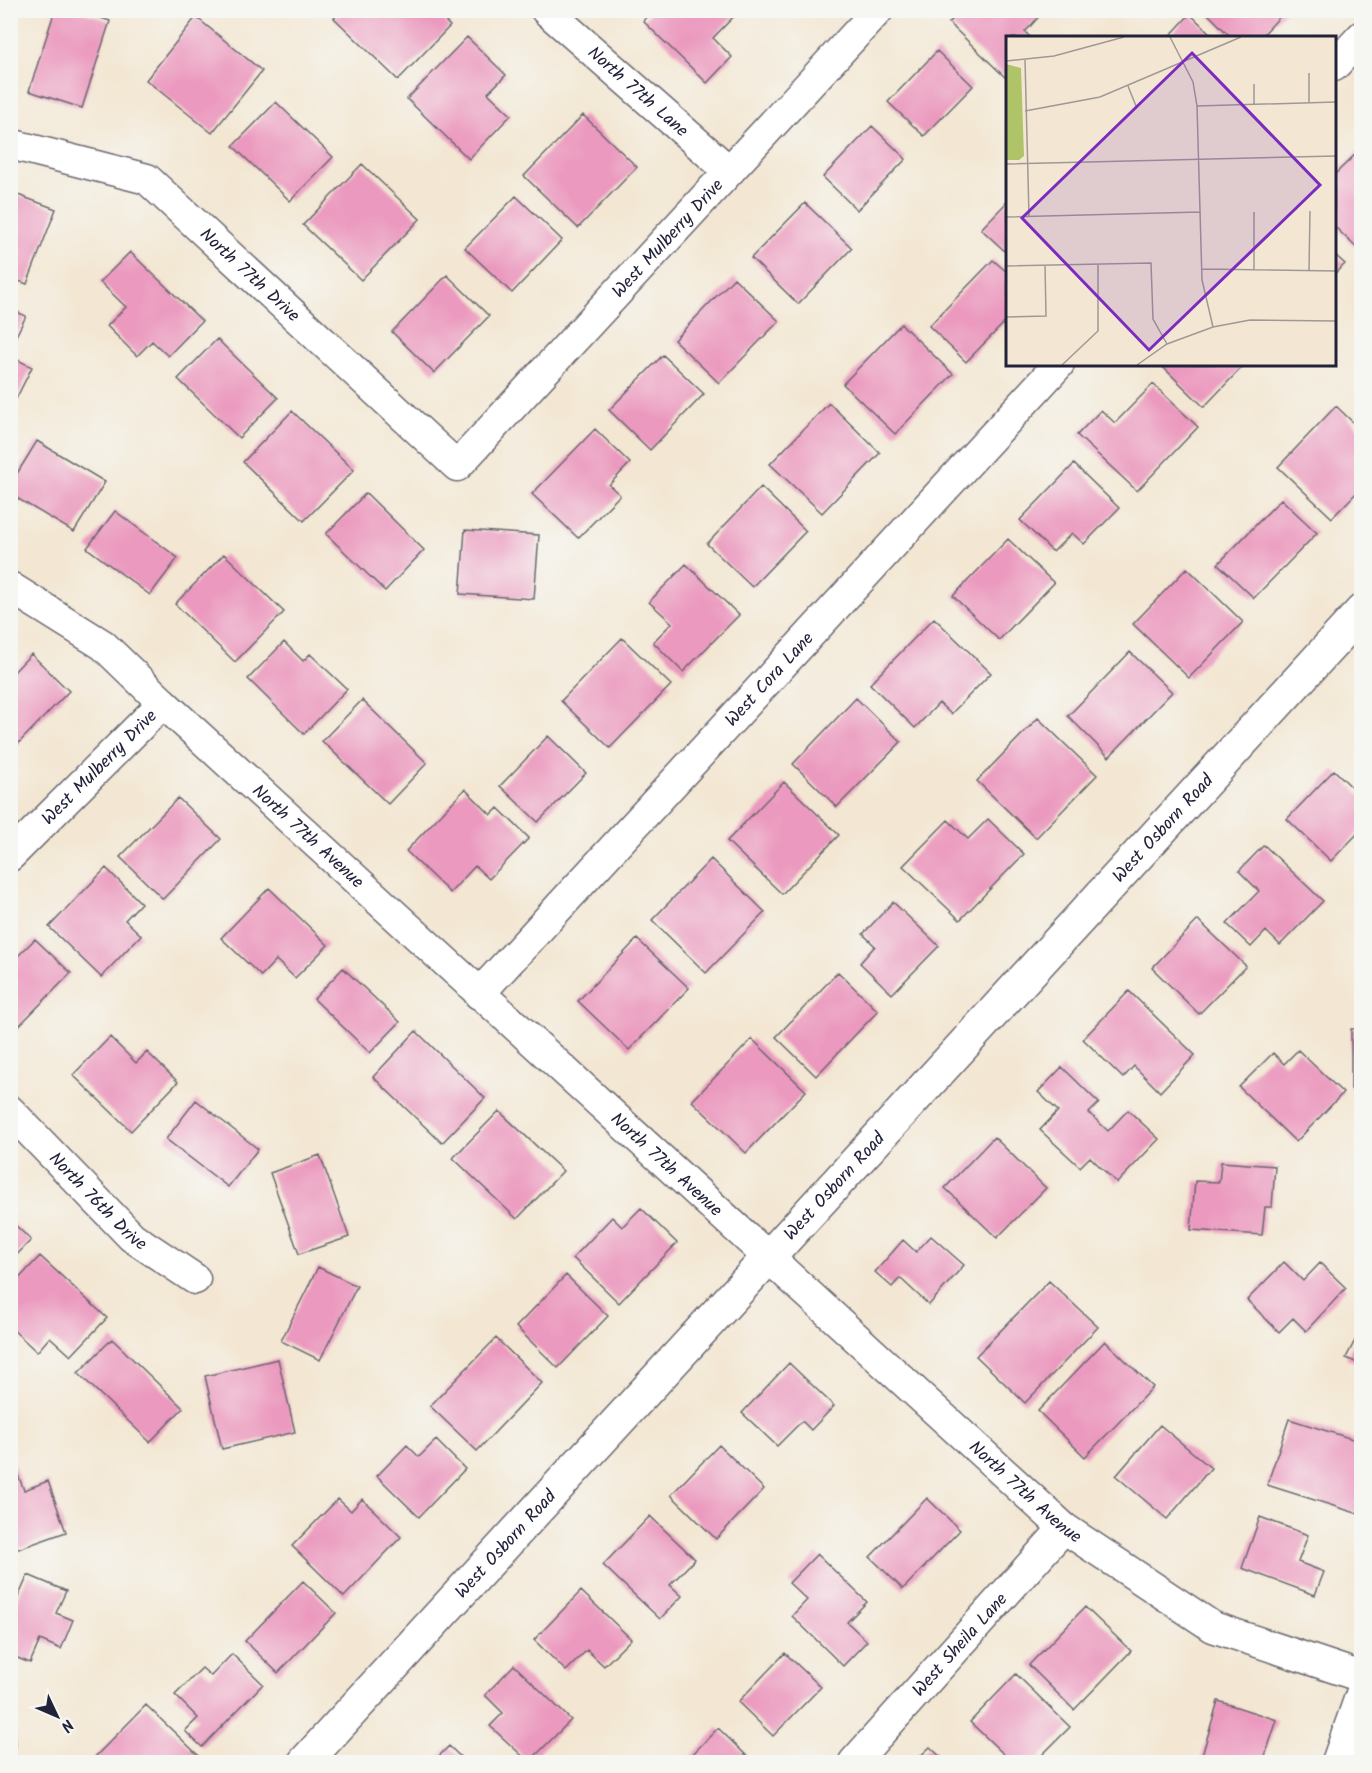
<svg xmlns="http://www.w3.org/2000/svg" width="1372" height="1773" font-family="Kalam,sans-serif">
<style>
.building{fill:#eb99be}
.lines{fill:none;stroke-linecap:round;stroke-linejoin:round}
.minor-casing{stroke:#6b6770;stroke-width:33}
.tertiary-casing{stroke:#6b6770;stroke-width:36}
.minor{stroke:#fff;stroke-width:30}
.tertiary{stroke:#fff;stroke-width:33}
.labels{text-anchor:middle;stroke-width:5;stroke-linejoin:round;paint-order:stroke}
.street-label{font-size:18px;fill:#22223b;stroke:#f6f6f2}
.inset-road{fill:none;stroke:#9f9896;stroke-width:1.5}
.view{fill:#7b2cbf;fill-opacity:0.15;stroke:#7b2cbf;stroke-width:3}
.inset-edge{fill:none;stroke:#22223b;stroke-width:3}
</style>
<rect width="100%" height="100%" fill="#f6f6f2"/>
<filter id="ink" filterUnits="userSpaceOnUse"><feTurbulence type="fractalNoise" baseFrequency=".0167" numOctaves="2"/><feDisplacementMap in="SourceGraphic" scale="12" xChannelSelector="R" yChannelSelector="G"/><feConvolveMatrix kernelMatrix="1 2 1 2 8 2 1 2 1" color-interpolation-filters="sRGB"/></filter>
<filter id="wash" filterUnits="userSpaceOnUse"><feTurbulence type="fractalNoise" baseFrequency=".008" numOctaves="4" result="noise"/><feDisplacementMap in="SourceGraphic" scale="24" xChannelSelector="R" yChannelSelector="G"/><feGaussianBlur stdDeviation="1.35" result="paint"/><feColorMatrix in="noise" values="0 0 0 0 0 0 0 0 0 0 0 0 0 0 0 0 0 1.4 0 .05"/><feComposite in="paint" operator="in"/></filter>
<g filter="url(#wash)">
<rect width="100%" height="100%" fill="#f3e7d3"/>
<g id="blocks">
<path class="building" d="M55,10H77L110,21L82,108L29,91Z
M342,10H434L450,26L398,80L334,18Z
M653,10H740L713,38L732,57L707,83L643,21Z
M961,10H1045L1025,32L1031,38H1008V80L949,23Z
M1204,10H1286L1260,38H1232Z
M1190,14L1215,38H1168Z
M196,17L262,71L212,133L146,80Z
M467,37L506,75L488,93L511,115L469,159L407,99Z
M937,51L973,86L924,136L888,102Z
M276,102L333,157L290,201L233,146Z
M583,115L637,167L578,228L524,176Z
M872,126L906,159L857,210L823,177Z
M1362,148V253L1334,226V175Z
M362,164L420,219L361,280L303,225Z
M10,192L56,209L27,284L10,278Z
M516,196L562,240L512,293L465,248Z
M1008,201V254L981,229Z
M805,203L852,248L798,304L751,258Z
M130,252L202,321L168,356L152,341L137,356L107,326L126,307L100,282Z
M1334,254L1345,264L1334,274Z
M993,260L1008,273V319L966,362L929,326Z
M447,275L489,316L434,373L392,332Z
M734,278L779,321L719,383L674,340Z
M10,309L26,316L10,348Z
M901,324L953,374L895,434L843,384Z
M217,339L278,398L239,438L178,379Z
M663,355L704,394L650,450L609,410Z
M10,356L32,367L14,403L10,401Z
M1163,364H1245L1204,407L1162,366Z
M1153,384L1198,427L1137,491L1077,435L1101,410L1115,423Z
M829,403L880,453L822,513L770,464Z
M1336,406L1362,431V487L1332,518L1278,467Z
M292,411L354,470L304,521L243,462Z
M595,429L630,463L609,485L620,495L578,538L532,494Z
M37,441L105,482L74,532L10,494V485Z
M1074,464L1119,508L1084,544L1072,533L1053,552L1020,520Z
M761,487L806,531L752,587L707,544Z
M366,493L424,550L385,591L326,534Z
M1281,499L1317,533L1254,598L1218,564Z
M115,511L178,558L150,595L87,548Z
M465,530L539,535L534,599L460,594Z
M1008,539L1054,583L999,640L953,596Z
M224,554L284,612L235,662L175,604Z
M686,564L739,615L683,672L653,642L672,623L649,602Z
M1187,568L1243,622L1189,678L1133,624Z
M934,618L991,673L951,714L939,703L915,728L870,684Z
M622,638L671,685L610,748L561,701Z
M284,642L303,661L310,654L347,689L304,734L248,679Z
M1130,652L1172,692L1109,757L1068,716Z
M31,654L69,691L10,752V676Z
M856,698L901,742L837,807L793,764Z
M362,700L427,763L388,804L322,741Z
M1038,718L1097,775L1036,838L977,781Z
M548,736L586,773L538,822L500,786Z
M1334,770L1362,797V829L1331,861L1287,819Z
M784,782L839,835L782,894L727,841Z
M465,789L491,815L498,808L529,838L489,879L475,866L450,893L406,851Z
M178,798L221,839L163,899L120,857Z
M988,819L1024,854L960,920L903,866L948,820L968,839Z
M1264,845L1323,901L1280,945L1266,931L1251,947L1227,924L1259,891L1239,871Z
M711,859L765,912L706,973L652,920Z
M106,868L141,903L125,920L141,935L101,977L49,927Z
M269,888L328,945L295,978L276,960L261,976L221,938Z
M893,902L939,946L892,994L860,963L875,946L863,934Z
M1198,920L1246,966L1199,1014L1152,968Z
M35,939L71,973L10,1035V964Z
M637,939L689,988L629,1050L578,1001Z
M343,968L400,1022L370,1053L314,999Z
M838,972L878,1011L816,1076L776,1037Z
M1129,991L1195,1055L1160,1092L1134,1066L1123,1078L1083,1039Z
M1351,1029H1362V1089H1351Z
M416,1031L485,1098L442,1143L373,1077Z
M110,1037L136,1063L147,1052L178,1082L131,1131L73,1075Z
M752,1039L806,1091L746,1153L692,1101Z
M1298,1050L1343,1093L1296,1142L1239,1087L1273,1053L1284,1064Z
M1062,1067L1099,1103L1089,1113L1108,1131L1128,1110L1159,1139L1117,1183L1090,1157L1080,1167L1040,1130L1058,1111L1038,1092Z
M196,1100L258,1149L228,1187L166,1139Z
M499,1111L563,1171L517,1219L453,1158Z
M994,1137L1046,1188L997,1238L945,1188Z
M320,1155L349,1237L299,1254L270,1173Z
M1221,1162L1275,1166L1272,1207H1265L1262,1235L1191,1230L1195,1181L1219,1182Z
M641,1208L677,1243L619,1303L573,1258L612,1217L622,1227Z
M10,1220L31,1240L10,1262Z
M931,1236L964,1265L929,1305L900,1278L892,1287L875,1272L903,1240L916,1252Z
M40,1256L107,1318L71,1356L50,1337L37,1352L10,1327V1288Z
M1284,1262L1303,1281L1320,1263L1346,1288L1306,1331L1293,1318L1279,1332L1247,1300Z
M318,1267L357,1286L320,1360L281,1341Z
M566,1275L608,1316L558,1368L516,1327Z
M1049,1281L1098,1327L1025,1403L976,1356Z
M1362,1327V1365L1346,1358Z
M496,1338L542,1383L477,1451L430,1406Z
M112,1339L183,1408L150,1442L78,1373Z
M1105,1341L1153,1387L1085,1457L1038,1411Z
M278,1359L295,1432L222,1449L205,1376Z
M789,1363L834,1406L811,1430L802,1421L777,1446L742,1413Z
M1289,1419L1362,1442V1515L1267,1485Z
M1160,1425L1211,1468L1167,1519L1116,1476Z
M436,1440L465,1469L419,1517L377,1476L407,1445L419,1457Z
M719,1445L764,1489L716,1539L671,1495Z
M14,1465L24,1490L48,1481L66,1532L10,1552V1466Z
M927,1498L960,1530L903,1589L870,1557Z
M338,1499L351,1511L362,1499L401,1537L344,1597L292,1546Z
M650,1516L695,1559L670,1585L682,1596L660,1619L603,1565Z
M1260,1517L1308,1535L1298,1562L1324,1572L1315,1595L1242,1568Z
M817,1554L867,1602L847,1622L867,1641L843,1666L792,1616L807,1600L789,1583Z
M28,1575L66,1591L56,1613L73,1620L61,1649L40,1640L30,1663L10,1655V1616Z
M303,1581L336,1613L278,1673L245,1641Z
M581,1591L631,1639L604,1666L587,1650L566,1671L534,1640Z
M1085,1607L1131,1651L1074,1710L1029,1665Z
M785,1653L821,1687L773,1736L738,1702Z
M232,1654L263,1684L202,1747L185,1731L198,1718L175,1695L202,1668L211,1676Z
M514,1665L571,1720L529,1762L490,1726L503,1713L485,1695Z
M1016,1674L1070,1727L1035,1762H1012L970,1722Z
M1218,1701L1277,1720L1263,1762H1240L1232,1760V1762H1210L1201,1759Z
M10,1702H12L16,1746H10Z
M146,1705L202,1759L199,1762H90Z
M718,1728L751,1760L749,1762H685Z
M449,1746L466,1762H433Z
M930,1747L946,1762H914Z"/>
</g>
</g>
<g filter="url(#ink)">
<use href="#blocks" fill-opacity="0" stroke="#6b6770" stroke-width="1.5"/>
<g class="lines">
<g class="minor-casing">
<g id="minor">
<path id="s1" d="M546,10L729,171"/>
<path d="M1334,66L1362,36"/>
<path id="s2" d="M10,144L147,179L457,466L878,10"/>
<path id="s3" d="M10,587L103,645L163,703L1064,1528L1213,1627L1362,1677"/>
<path id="s4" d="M10,856L163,703"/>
<path id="s5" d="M479,994L1059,364"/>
<path id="s6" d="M10,1111L132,1237L195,1279"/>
<path id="s7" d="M854,1762L1064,1528"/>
<path d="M1337,1762L1362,1691"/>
</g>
</g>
<g class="tertiary-casing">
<g id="tertiary">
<path id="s8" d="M305,1762L1362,611"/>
</g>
</g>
<use href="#minor" class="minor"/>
<use href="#tertiary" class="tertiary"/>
</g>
</g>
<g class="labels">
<g class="street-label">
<text dy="6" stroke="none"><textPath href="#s1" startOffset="123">North 77th Lane</textPath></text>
<text dy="6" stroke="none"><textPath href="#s2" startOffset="874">West Mulberry Drive</textPath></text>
<text dy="6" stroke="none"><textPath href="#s2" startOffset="282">North 77th Drive</textPath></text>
<text dy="6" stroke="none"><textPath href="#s5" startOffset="428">West Cora Lane</textPath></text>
<text dy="6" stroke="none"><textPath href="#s4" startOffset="126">West Mulberry Drive</textPath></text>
<text dy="6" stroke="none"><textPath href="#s8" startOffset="1268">West Osborn Road</textPath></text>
<text dy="6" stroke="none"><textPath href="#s3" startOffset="390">North 77th Avenue</textPath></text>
<text dy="6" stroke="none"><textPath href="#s3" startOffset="876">North 77th Avenue</textPath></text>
<text dy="6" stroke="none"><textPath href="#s8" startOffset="782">West Osborn Road</textPath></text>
<text dy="6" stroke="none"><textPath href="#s6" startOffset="126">North 76th Drive</textPath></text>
<text dy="6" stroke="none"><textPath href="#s3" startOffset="1362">North 77th Avenue</textPath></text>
<text dy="6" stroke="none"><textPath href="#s8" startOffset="296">West Osborn Road</textPath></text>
<text dy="6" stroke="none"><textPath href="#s7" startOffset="158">West Sheila Lane</textPath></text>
</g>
</g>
<g transform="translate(1006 36)">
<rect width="330" height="330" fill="#f3e7d3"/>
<path d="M0,28L15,32L18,120L13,124H0Z" fill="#afc468"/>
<path class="inset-road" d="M164,1L187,46L191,70L196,244L207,291M19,24L23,180M0,25L48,20L118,1M303,37V66M248,48V68M122,50L130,70M191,70L330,66M19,75L94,61L235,1M0,128L330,120M248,176V234M0,181L194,176M0,230L145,227L147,283L161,308M196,233L330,235M303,235L304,175M0,281L40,280L39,229M56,329L92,295V228M131,329L161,308L207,291L244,284L330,285"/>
<path class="view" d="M186,17L314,149L143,314L16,182Z"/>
<rect width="330" height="330" class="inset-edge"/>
</g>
<rect width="1372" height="1773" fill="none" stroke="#f6f6f2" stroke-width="36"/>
<g transform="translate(57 1716) rotate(134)" stroke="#f6f6f2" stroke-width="4.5" paint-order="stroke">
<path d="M0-4.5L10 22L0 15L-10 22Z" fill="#22223b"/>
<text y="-9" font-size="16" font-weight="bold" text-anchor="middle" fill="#22223b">N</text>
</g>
</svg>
